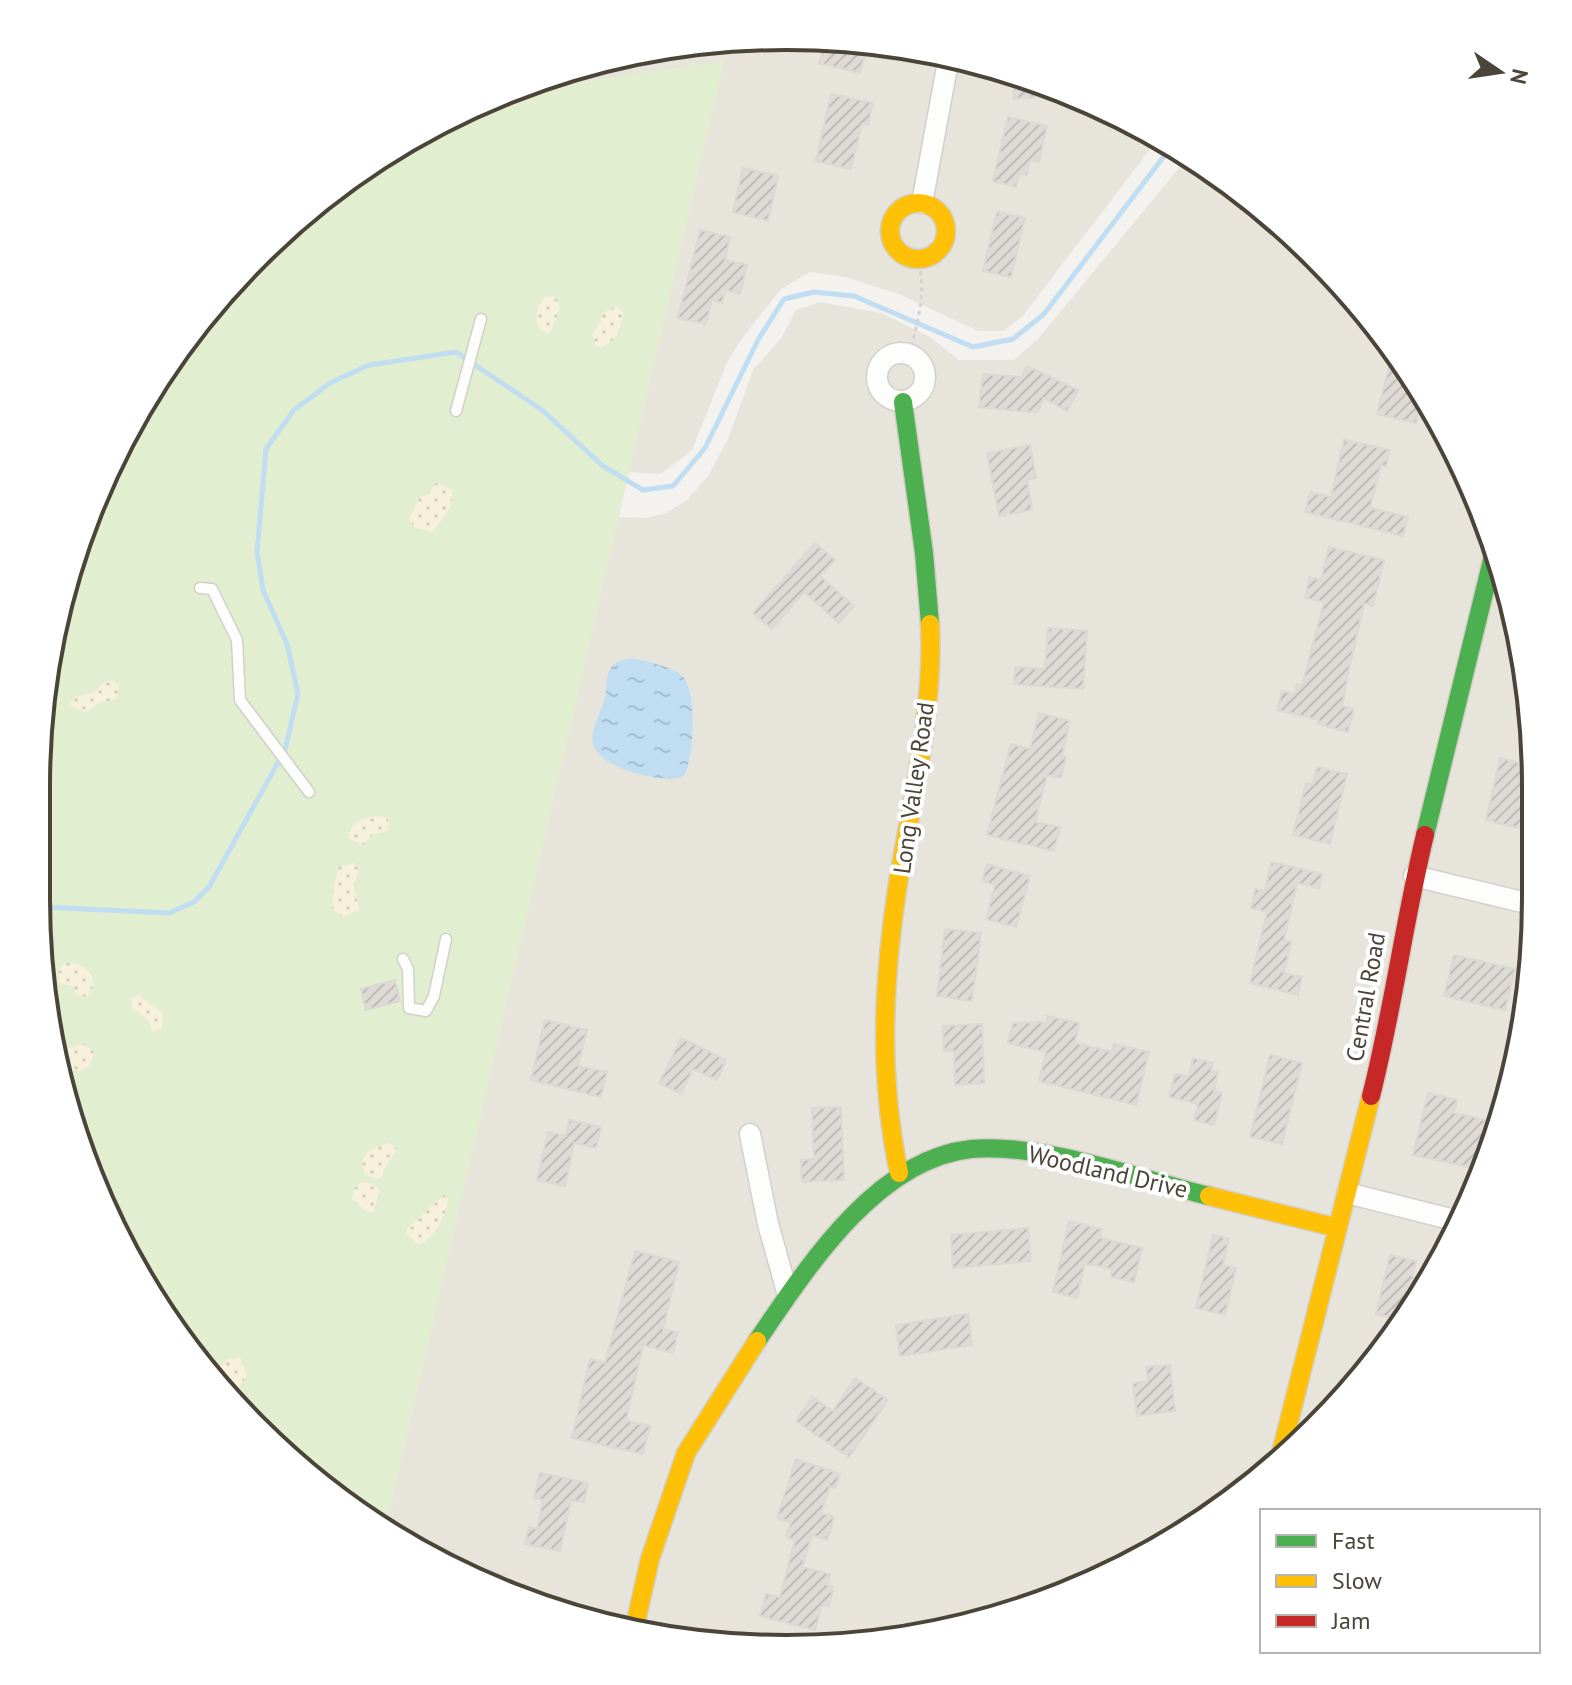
<svg xmlns="http://www.w3.org/2000/svg" width="1572" height="1685" font-family="'PT Sans',sans-serif">
<style>
.residential{fill:#e7e4dc}
.grass{fill:#e1eecf}
.sand{fill:url(#sand-dots)}
.water{fill:url(#water-ripples)}
.lines{fill:none;stroke-linecap:round;stroke-linejoin:round}
.stream{stroke:#c0ddf1;stroke-width:5}
.building{fill:url(#building-hatch);stroke:#dcd9d4;stroke-width:2}
.lane-casing{stroke:#d2d0cb;stroke-width:13}
.street-casing{stroke:#d2d0cb;stroke-width:23}
.fast-casing{stroke:#d3cfc5;stroke-width:21}
.slow-casing{stroke:#d3cfc5;stroke-width:21}
.jam-casing{stroke:#d3cfc5;stroke-width:21}
.path{stroke:#d3d2cc;stroke-width:3;stroke-dasharray:4 4;stroke-linecap:butt}
.lane{stroke:#fdfdfc;stroke-width:10}
.street{stroke:#fdfdfc;stroke-width:20}
.fast{stroke:#4caf50;stroke-width:18}
.slow{stroke:#ffc107;stroke-width:18}
.jam{stroke:#c62828;stroke-width:18}
.labels{text-anchor:middle;stroke-width:8;stroke-linejoin:round;paint-order:stroke}
.street-label{font-size:24px;fill:#4b4439;stroke:#fff}
.rim{fill:none;stroke:#4b4439;stroke-width:4}
</style>
<defs>
<pattern id="sand-dots" width="8" height="8" patternUnits="userSpaceOnUse" patternTransform="scale(2)"><rect width="8" height="8" fill="#f7f0da"/><path d="M2 2h.1M6 6h.1" fill="none" stroke="#d5cfbc" stroke-width="1.8" stroke-linecap="round"/></pattern>
<pattern id="water-ripples" width="26" height="14" patternUnits="userSpaceOnUse" patternTransform="scale(2)"><rect width="26" height="14" fill="#c0ddf1"/><path d="M2 4q2-2 4 0t4 0M15 11q2-2 4 0t4 0" fill="none" stroke="#a6bfcf"/></pattern>
<pattern id="building-hatch" width="6" height="6" patternUnits="userSpaceOnUse" patternTransform="scale(2)"><rect width="6" height="6" fill="#dedbd6"/><path d="M-1 1l2-2M0 6l6-6M5 7l2-2" fill="none" stroke="#c0bdb8"/></pattern>
</defs>
<rect width="100%" height="100%" fill="#f4f2ee"/>
<path class="residential" d="M835,38L980,61L1117,113L1158,139L1022,317L1003,331H978L899,294L845,277L810,272L781,289L740,341L726,365L692,450L661,474L629,472L508,92L545,76L688,42Z
M447,120L324,200H322L411,137Z
M1188,157L1242,191L1350,291L1435,411L1496,544L1530,688L1536,899L1522,1045L1479,1186L1409,1316L1316,1430L1161,1548L1028,1609L884,1643L737,1647L591,1623L454,1571L386,1526L617,517L646,518L666,513L686,501L708,476L728,439L753,370L782,337L796,310L820,302L881,313L930,337L959,360H1014L1038,339Z"/>
<path class="grass" d="M724,61L386,1526L292,1463L191,1355L113,1230L51,1046L38,736L62,591L113,455L191,330L291,222L447,120L508,92Z"/>
<path class="sand" d="M545,296L556,297L560,307L550,334L541,331L536,322L538,307Z
M617,306L624,314L617,336L604,347L596,346L592,334L601,321V314Z
M436,483L453,490L450,508L433,532L414,527L409,519L420,497L427,495Z
M106,681H114L119,686L116,699L99,703L86,712L70,706L73,698L94,692Z
M380,816L388,818V831L373,834L363,845L349,838C350,821 365,817 380,816Z
M353,863L359,867L354,887L359,910L343,917L333,910C331,896 336,881 338,867Z
M64,963L78,964L91,973L94,984L87,997L76,994L73,986L59,983V970Z
M138,995L163,1013L162,1029L152,1032L149,1020L132,1008V998Z
M84,1044L95,1052L89,1066L80,1071L59,1070L51,1046L70,1048Z
M389,1143L397,1149L383,1171V1176L379,1179L366,1175C355,1155 373,1147 389,1143Z
M363,1181L375,1185L380,1191L373,1212L364,1210L352,1199L354,1189Z
M444,1195L449,1199C445,1215 434,1240 418,1245L406,1233L407,1229Z
M240,1357L247,1376L236,1391L237,1405L203,1368L220,1367L227,1360Z"/>
<path class="water" d="M632,658C645,661 668,666 679,673C699,685 694,759 684,776C663,785 604,769 594,747C587,731 604,710 606,693C607,685 606,676 610,669C615,661 623,660 632,658Z"/>
<g class="lines">
<path class="stream" d="M45,907L169,913L194,902L209,887L285,750L298,694L287,644L263,590L257,552L266,449L294,410L330,383L369,365L456,352L542,410L603,466L643,490L673,486L705,448L758,340L784,299L814,292L854,296L973,347L1013,339L1044,314L1171,147"/>
</g>
<path class="building" d="M826,38L868,43L860,73L819,63Z
M1013,74L1069,95L1014,99Z
M831,94L873,103L868,125L862,124L851,169L816,161Z
M1008,117L1047,126L1039,162L1030,160L1027,175L1019,173L1016,187L993,181Z
M743,168L778,176L768,221L733,212Z
M997,212L1025,218L1011,277L983,271Z
M700,230L730,237L725,260L747,265L740,294L725,290L722,303L712,300L706,324L678,318Z
M1393,351L1423,393L1416,423L1377,414Z
M1027,366L1078,390L1067,411L1044,398L1037,413L979,407L983,374L1021,377Z
M1344,440L1390,450L1386,467L1381,465L1370,508L1408,517L1403,536L1305,512L1310,492L1331,497Z
M1030,445L1036,478L1027,480L1032,510L999,516L987,453Z
M815,543L835,560L820,576L854,606L839,623L804,592L772,629L753,613Z
M1329,547L1384,560L1373,606L1364,604L1351,660L1342,706L1354,709L1348,732L1318,724L1319,720L1277,710L1282,691L1295,694L1297,684L1302,686L1324,602L1305,598L1310,577L1321,580Z
M1048,628L1087,631L1083,689L1014,684L1015,667L1045,669Z
M1039,713L1070,721L1062,756L1066,757L1061,778L1047,775L1035,822L1060,827L1054,851L987,835L1011,744L1030,749Z
M1500,758L1525,764L1522,777L1532,779L1534,832L1486,820Z
M1317,767L1347,774L1330,844L1293,835L1306,783L1313,785Z
M1271,862L1322,874L1319,888L1297,883L1284,940L1291,942L1284,973L1302,977L1298,995L1250,983L1267,912L1251,908L1255,889L1265,891Z
M987,864L1030,876L1016,927L986,919L995,885L982,881Z
M945,929L981,933L972,1001L937,996Z
M1454,955L1515,969L1505,1010L1444,996Z
M395,980L400,1001L366,1010L361,989Z
M1047,1016L1079,1023L1075,1043L1112,1052L1114,1044L1149,1052L1136,1105L1039,1081L1046,1052L1008,1043L1013,1023L1047,1022Z
M545,1020L587,1030L578,1066L607,1072L601,1097L531,1080Z
M982,1024L984,1083L955,1085L954,1051H944L943,1026Z
M681,1038L726,1060L717,1080L693,1069L681,1094L659,1083Z
M1270,1055L1302,1063L1282,1144L1250,1137Z
M1193,1058L1213,1063L1211,1071L1218,1072L1214,1091L1222,1093L1214,1125L1194,1120L1198,1104L1169,1097L1175,1074L1189,1077Z
M1428,1093L1457,1100L1454,1113L1486,1120L1484,1129L1495,1132L1486,1164L1476,1161L1474,1168L1413,1155Z
M841,1107L844,1180L802,1182L801,1160L814,1159L812,1108Z
M569,1120L601,1127L596,1148L574,1143L565,1186L537,1180L548,1132L566,1136Z
M1069,1221L1102,1229L1100,1238L1142,1248L1134,1282L1111,1277L1112,1269L1085,1263L1077,1298L1053,1292Z
M1028,1228L1031,1261L953,1268L951,1235Z
M1213,1235L1229,1238L1223,1265L1236,1268L1225,1315L1196,1308Z
M635,1251L679,1262L663,1329L678,1332L673,1353L643,1345L626,1421L650,1426L643,1454L572,1438L590,1359L605,1363Z
M1390,1255L1416,1261L1412,1276L1429,1280L1405,1321L1376,1314Z
M968,1314L972,1345L900,1356L896,1325Z
M1170,1365L1175,1411L1137,1416L1133,1383L1148,1381L1146,1367Z
M855,1378L888,1400L849,1457L796,1421L812,1397L833,1411Z
M796,1459L840,1474L835,1488L830,1486L821,1513L834,1517L827,1540L812,1535L802,1567L830,1574L827,1585L833,1587L829,1607L822,1605L815,1630L760,1616L766,1594L780,1597L795,1540L786,1537L791,1522L777,1518Z
M540,1473L588,1483L584,1502L571,1500L560,1551L525,1544L529,1527L537,1529L543,1500L534,1498Z
M464,1564L504,1575L500,1589L461,1574Z"/>
<g class="lines">
<g class="lane-casing">
<path id="lane" d="M456,411L481,319
M200,588L212,589L237,640L240,700L309,792
M403,959L408,969L409,1008L426,1011L434,996L446,939"/>
</g>
<g class="street-casing">
<path id="street" d="M922,203L949,56
M877 377a24 24 0 1 1 48 0a24 24 0 1 1-48 0Z
M1414,876L1535,905
M750,1134L768,1224L788,1295
M1347,1193L1458,1221"/>
</g>
<g class="fast-casing">
<path id="fast" d="M903,402L924,553L930,624
M1425,835L1496,544
M757,1341C806,1269 876,1159 971,1149C1039,1142 1141,1179 1209,1196"/>
</g>
<g class="slow-casing">
<path id="slow" d="M890 231a28 28 0 1 1 56 0a28 28 0 1 1-56 0Z
M899,1173C878,1073 883,978 899,877C913,794 934,709 930,624
M1209,1196L1338,1228
M1280,1457L1371,1096
M634,1630L650,1559L686,1453L757,1341"/>
</g>
<g class="jam-casing">
<path id="jam" d="M1371,1096C1393,1010 1404,922 1425,835"/>
</g>
<path class="path" d="M910,354C917,322 928,291 917,259"/>
<use href="#lane" class="lane"/>
<use href="#street" class="street"/>
<use href="#fast" class="fast"/>
<use href="#slow" class="slow"/>
<use href="#jam" class="jam"/>
</g>
<g class="labels">
<g class="street-label">
<text transform="translate(914 788) rotate(-82)" y="8">Long Valley Road</text>
<text transform="translate(1366 997) rotate(-80)" y="8">Central Road</text>
<text transform="translate(1108 1172) rotate(13)" y="8">Woodland Drive</text>
</g>
</g>
<path d="M0 0H1572V1685H0ZM786 50H786A736 736 0 0 1 1522 786V899A736 736 0 0 1 786 1635H786A736 736 0 0 1 50 899V786A736 736 0 0 1 786 50Z" fill="#fff" fill-rule="evenodd"/>
<path class="rim" d="M786 50H786A736 736 0 0 1 1522 786V899A736 736 0 0 1 786 1635H786A736 736 0 0 1 50 899V786A736 736 0 0 1 786 50Z"/>
<rect x="1260" y="1509" width="280" height="144" fill="#ffffff" stroke="#b7b4b0" stroke-width="2"/>
<rect x="1276" y="1535" width="40" height="12" fill="#4caf50" stroke="#b7b4b0" stroke-width="2"/>
<text x="1332" y="1549" font-size="24" fill="#4b4439">Fast</text>
<rect x="1276" y="1575" width="40" height="12" fill="#ffc107" stroke="#b7b4b0" stroke-width="2"/>
<text x="1332" y="1589" font-size="24" fill="#4b4439">Slow</text>
<rect x="1276" y="1615" width="40" height="12" fill="#c62828" stroke="#b7b4b0" stroke-width="2"/>
<text x="1332" y="1629" font-size="24" fill="#4b4439">Jam</text>
<g transform="translate(1500 72) rotate(103)" stroke="#ffffff" stroke-width="6" paint-order="stroke">
<path d="M0-6L14 30L0 20L-14 30Z" fill="#4b4439"/>
<text y="-12" font-size="22" font-weight="bold" text-anchor="middle" fill="#4b4439">N</text>
</g>
</svg>
